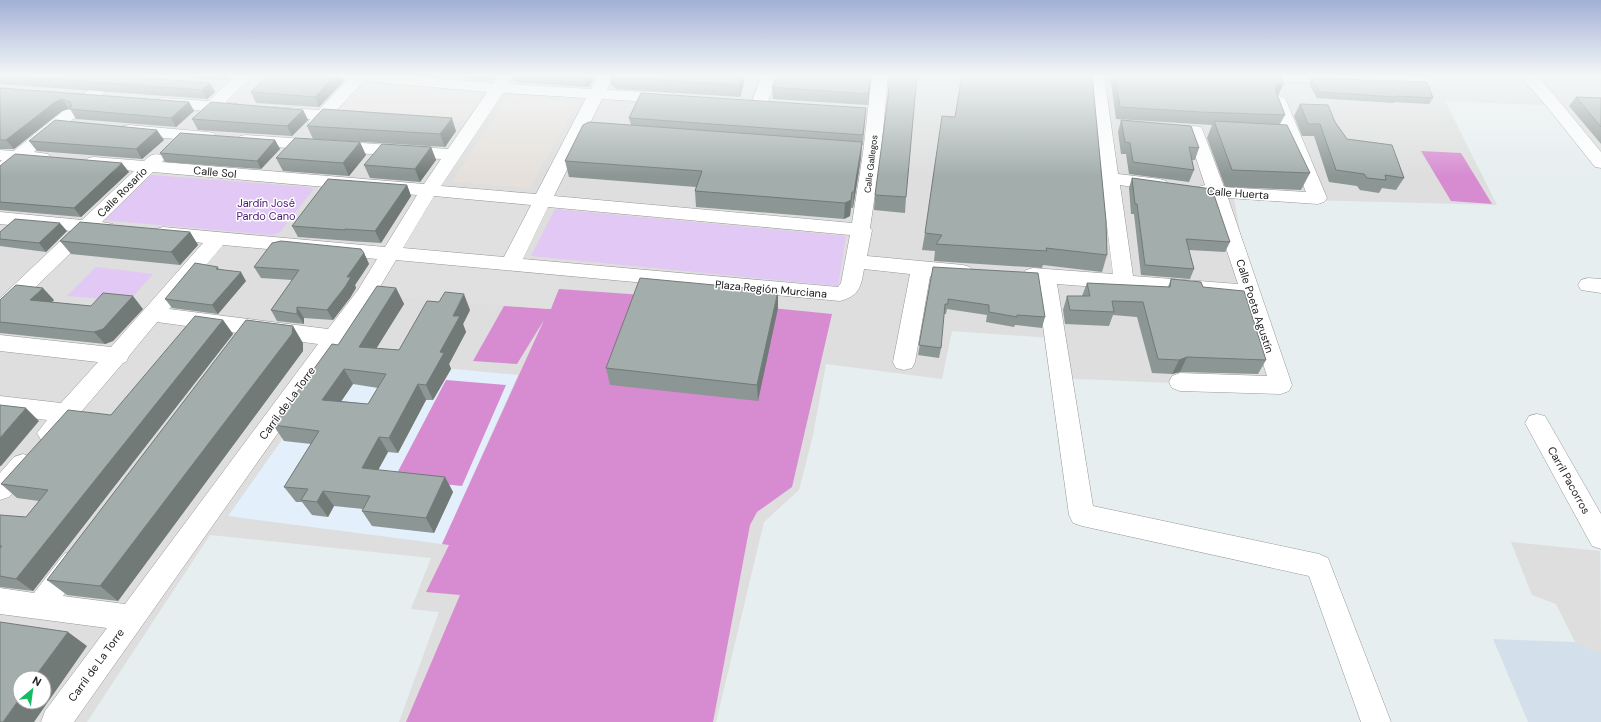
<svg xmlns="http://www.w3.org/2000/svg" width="1601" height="722" font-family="'DM Sans',sans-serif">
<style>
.residential{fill:#dddedd;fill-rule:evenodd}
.education{fill:#e3f0fc}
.farmland{fill:#d4dfec}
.park{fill:#e1c8f5}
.pitch{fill:#d78cd1}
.parking{fill:#e0e0e0}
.plaza{fill:#e5e0db}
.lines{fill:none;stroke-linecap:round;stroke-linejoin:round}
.street-casing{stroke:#979797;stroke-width:1}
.street{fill:#fff;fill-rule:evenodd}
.wall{fill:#8c9694;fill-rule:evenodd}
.shaded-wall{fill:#727a78}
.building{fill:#a3aeac;stroke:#727a78;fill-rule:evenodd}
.labels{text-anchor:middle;stroke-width:3;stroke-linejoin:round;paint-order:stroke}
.far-street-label{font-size:9px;fill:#202020;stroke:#fff}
.street-label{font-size:11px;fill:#202020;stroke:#fff}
.park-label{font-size:11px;fill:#4a1676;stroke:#fff}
</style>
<rect width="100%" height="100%" fill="#e7eeef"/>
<path class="residential" d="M0,75H1601V159L1563,106L1445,101L1497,205L1234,198L1250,288L1287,388L1056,378L1051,338L952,331L942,379L826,364L813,435L799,490L764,522L716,722H399L439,612L411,609L431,558L210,535L87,722H0ZM20,678H44V702H20Z
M1511,542L1600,551L1601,654L1575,642L1556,604L1532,595Z"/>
<path class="education" d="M340,358L518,375L442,544L228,516Z"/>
<path class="farmland" d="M1493,639L1575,642L1601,654V722H1528Z"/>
<path class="park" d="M152,175L308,187L312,188L313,190L280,232L272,235L103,220L148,176Z
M555,209L846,236L838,286L531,256Z
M96,267L153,274L129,301L67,296Z"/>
<path class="pitch" d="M1421,151L1461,153L1492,204L1451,201Z
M559,289L643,295L832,314L792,487L757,512L750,525L713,722H406L460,595L426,592L449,545L442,544L544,320L517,364L473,361L504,306L550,309Z
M446,380L506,385L462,486L394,479Z"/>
<path class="parking" d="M429,190L543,201L510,264L566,270L551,309L365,295Z"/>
<path class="plaza" d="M245,75H283L249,110L212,107Z
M360,80L488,90L466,121L333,111Z
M508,96L578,102L530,188L452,182Z"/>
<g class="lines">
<g class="street-casing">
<path id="street" d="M107,75H125L34,152L48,154L51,158L48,162L42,163L22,162L6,175L0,176V162L2,160H0V150L14,151Z
M236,75H253L226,102L242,105L244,108L242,111L236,113L217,112C211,117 208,118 200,116L198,113L200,110L161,108L155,106L153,103L155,100L161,98L209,101Z
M334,75H400L493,83L497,75H513L508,84L591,89L598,75H614L607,90L670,93L676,95L678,98L676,101L670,103L602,99L554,196L852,223L863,153L872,75H888L881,153L870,228L872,230L867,256L963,265L970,267L973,272L970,277L963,279L930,276L915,362L912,368L904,370L896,368L893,362L910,274L864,269C861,287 859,296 840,301L396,260L372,300L74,722H41L45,711L107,628L0,614V588L34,593L64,554L73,550L82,554L86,562L82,570L63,596L125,604L318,344L157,322L129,356L126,362L123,363L57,440L49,442L41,440L37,433L47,420L0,414V396L61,403L98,362L0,351V335L111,347L203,243L156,237L153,233L156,229L163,227L385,247L417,195L153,172L102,222L113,224L116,228L113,232L106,234L91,233L7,315L0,317V298L71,231L0,224V212L82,220L134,171L88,166L85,162L88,158L94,157L144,161C150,155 154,153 162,155L165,159L162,162L424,184L441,159L246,145L240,144L237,140L240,136L246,135L448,149L487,92L364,81L336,111L352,113L354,117L352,121L346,122L327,121C322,127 318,129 310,127L308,123L310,119L274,117L268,115L266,112L268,109L274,107L319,110L347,80L336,78ZM503,93L586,98L536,194L441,186ZM434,196L531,205L504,257L403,248ZM548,207L850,235L841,283L838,287L523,259ZM223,245L377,259L358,290L328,329L169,309Z
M762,75H778L767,104L765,107L759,109L753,107L751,104Z
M1088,75H1104L1118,174L1160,179L1166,181L1169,185L1166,189L1160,191L1120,185L1133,276L1238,284L1209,197L1198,195L1195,191L1198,187L1205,185L1187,131L1189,127L1195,126L1201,127L1203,131L1224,187L1306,192L1283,135L1271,101L1273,98L1279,96L1285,98L1327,198L1324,202L1318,204L1228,198L1292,385L1289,391L1281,394L1180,391L1172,388L1169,382L1172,376L1180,373L1267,376L1242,298L1057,284L1093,506L1319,554L1328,558L1391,722H1361L1309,576L1082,526L1073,523L1069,515L1037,282L1026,280L1023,275L1026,270L1033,268L1113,274Z
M1236,75H1369L1426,77L1432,79L1434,82L1432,85L1426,87L1244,80L1238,78Z
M1519,75H1536L1556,97L1601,152V168L1595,167L1544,103Z
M129,125L208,132L214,133L216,137L214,141L208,142L123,134L121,130L123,126Z
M1588,278L1601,279V293L1581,290L1578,285L1581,280Z
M1537,414L1545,416L1601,514V549L1592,546L1525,423L1529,416Z
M23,454L32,457L35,464L32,471L9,497L0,500V473L14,457Z"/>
</g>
<use href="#street" class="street"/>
</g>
<path class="wall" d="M0,75H103L215,92L207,99L0,84Z
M156,75H233L227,80Z
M268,75H341L344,81L319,107L256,103L251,92Z
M465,75H496L492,80L466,78Z
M511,75H595L590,86L586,87L515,82L512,79Z
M609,75H746L740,97L616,89L611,84Z
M777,75H871L868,105L773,99L772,87Z
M1110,75H1279L1284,83L1278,95H1277L1285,115L1280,124L1310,173L1301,190L1225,187L1207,138L1212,125L1116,119Z
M1311,78L1433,98L1429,104L1394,102V103L1317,98L1309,84Z
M0,88L189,102L194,111L176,127L76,119L70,109H69L62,111L14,149H0Z
M1576,97L1601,98V144L1569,106Z
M1300,104L1335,122L1347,139L1404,178L1396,190L1382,188L1379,193L1360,190L1357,186L1329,182L1314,136H1302L1294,116Z
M303,110L308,120L292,136L198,130L192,119Z
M629,118H865L863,145H862L861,158L853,208H851L850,216L844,219L696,207L695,191L696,187L569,177L565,161L631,125Z
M1121,120L1199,148L1195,160H1192L1194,170L1189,182L1129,174L1126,154H1121L1118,132Z
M307,126L456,131L445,147L313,139Z
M164,140L142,159L37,151L29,141Z
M275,140L280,149L261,169L165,162L160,153Z
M431,147L436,160L420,182L370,178L364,165Z
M366,155L349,176L283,171L276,158Z
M0,166L129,172L81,217L0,210Z
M1132,178L1230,242L1225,252L1189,250L1194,269L1190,279L1141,275L1134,214H1131L1129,188Z
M407,185L411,196L381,243L350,241H351L298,237L292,226Z
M875,195L906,197L905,213L874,210Z
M67,231L46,252L0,246V232Z
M190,232L198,245L180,265L71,254L60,241Z
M925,233L1107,255L1102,272L1043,265L1042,268L934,261L935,251L922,250Z
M364,253L369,264L355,285L356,288L350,298L333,320L304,318V324L277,321L271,310L292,280L261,278L254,267Z
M218,267L219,269L246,281L218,314L172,308L165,299Z
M933,267L1045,317L1042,328L1015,325L1014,327L986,322L987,315L947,309L946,314H944L941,348L939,358L918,355Z
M1171,279L1203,287L1266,360L1258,374L1180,372L1172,374L1152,373L1137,317L1113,315L1109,326L1065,324L1063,310L1067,296H1082L1087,283L1168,287Z
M396,288L404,304L376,348L399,350L470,310L463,324L466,332L449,364L451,369L433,400H426L398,453L388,452L378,470L445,477L453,492L434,533L372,526L362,511L363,509L334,506L328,517L312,515L302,502H296L284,487L311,444L284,441L273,425L338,345ZM353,384L378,388L368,404L341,401Z
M0,300H54L52,302L91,306L143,309L113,341L105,344L0,333Z
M778,308L758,401L610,385L606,368Z
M223,320L233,334L33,591L0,587V515L26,517L39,501L17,498L1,484L111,415Z
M303,343V351L118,601L67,595L47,580Z"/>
<path class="shaded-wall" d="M225,75H233L227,80Z
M335,75H341L344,81L319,107L315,97Z
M491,75H496L492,80Z
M583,75H595L590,86L586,87Z
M742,75H746L740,97V85Z
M870,75H871L868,105V94Z
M210,83L215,92L207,99L202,90Z
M1284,83L1278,95L1272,97L1277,85Z
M62,99L69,109L62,111L14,149L6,140L55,102Z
M189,102L194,111L176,127L171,118Z
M303,110L308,120L292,136L287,126Z
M452,118L456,131L445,147L440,134Z
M157,130L164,140L142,159L136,149Z
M275,140L280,149L261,169L257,161Z
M360,142L366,155L349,176L343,163Z
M862,142L861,158L853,208L854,192Z
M431,147L436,160L420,182L415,169Z
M122,163L129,172L81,217L74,208Z
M407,185L411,196L381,243L375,231Z
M852,192L850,216L844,219L845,203Z
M60,223L67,231L46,252L39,243Z
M190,232L198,245L180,265L171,252Z
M364,253L369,264L355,285L356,288L350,298L333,320L327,310L347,277Z
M241,272L246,281L218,314L212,305Z
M43,288L54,300L41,312L30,300Z
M396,288L404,304L368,362L359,347Z
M778,291V308L758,401L757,385Z
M464,294L470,310L463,324L466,332L449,364L451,369L433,400L426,385L440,352L453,316Z
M133,296L143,309L113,341L105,344L94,332Z
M297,307L304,318V324L297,314Z
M223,320L233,334L33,591L16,579Z
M293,326L303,343V351L118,601L100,586Z
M1187,357L1180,372L1172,374L1179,360Z
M344,369L353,384L332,415L322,400Z
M418,384L426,400L398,453L389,438Z
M26,408L39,421L1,466H0V438Z
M379,437L388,452L371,483L362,468Z
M445,477L453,492L434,533L426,518Z
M323,491L334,506L328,517L317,502Z
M68,632L87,646L34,722H3L20,698V702H44V678H34Z"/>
<path class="building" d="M0,75H103L210,83L202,90Z
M268,75H335L315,97L251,92Z
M611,75H742L740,85L614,77Z
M777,75H870L868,94L772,87Z
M890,75H917L906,197L875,195L888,98Z
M962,75H1092L1106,221L1107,255L1046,248L1047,251L936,244L942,235L925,233L942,116L955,117Z
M1115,75H1279L1284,83L1277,85L1275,89L1285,115L1200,112L1120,107Z
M1311,78L1427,82L1433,98L1396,96L1397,97L1320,92Z
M0,88L189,102L171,118L69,109L72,106L70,102L62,99L55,102L6,140H0Z
M641,93L866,108L863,135L629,118Z
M1576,97L1601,98V127Z
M211,102L303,110L287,126L192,119Z
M1300,104L1328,105L1335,122L1347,139L1392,145L1404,178L1385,175L1386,180L1367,178L1364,174L1336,170L1320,124H1308Z
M323,109L452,118L440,134L307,126Z
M55,120L157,130L136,149L29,141Z
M1121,120L1191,126L1199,148L1189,147L1194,170L1133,162L1130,143L1125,142Z
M1214,121L1287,125L1310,173L1232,170Z
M589,122L862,142L854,192H852L851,200L845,203L695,191L702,171L565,161L583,125Z
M180,133L275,140L257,161L160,153Z
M295,138L360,142L343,163L276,158Z
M382,144L431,147L415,169L364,165Z
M15,154L122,163L74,208L0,202V166Z
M1132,178L1212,189L1230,242L1186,239L1194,269L1145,265L1137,204H1135Z
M328,179L407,185L375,231L345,229V230L292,226Z
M15,219L60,223L39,243L0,239V232Z
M80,222L190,232L171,252L60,241Z
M281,241L361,249L364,253L347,277H351L345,287L327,310L297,307V314L271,310L299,270L254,267L272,243Z
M195,263L218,267L216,269L241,272L212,305L165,299Z
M933,267L1038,273L1045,317L1017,315V317L989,312V305L948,299V304H945L941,348L919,345Z
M640,278L778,291L757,385L606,368Z
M1171,279L1201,282L1203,287L1244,291L1266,360L1187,357L1179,360L1158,359L1143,302L1112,301L1114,312L1070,310L1067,296H1090L1087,283L1170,287Z
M16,285L43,288L30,300L91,306L103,293L133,296L103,329L94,332L0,322V300Z
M377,286L396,288L359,347L399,350L427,301L439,302L445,292L464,294L453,316H460L440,352L444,353L426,385L418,384L389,438L379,437L362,468L445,477L426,518L362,511L370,496L323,491L317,502L301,500L308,489L284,487L319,431L273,425L332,344L338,345ZM344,369L386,374L368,404L322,400Z
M195,316L223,320L16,579L0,576V548L2,546H0V515L26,517L48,490L1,484L68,410L111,415Z
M246,320L293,326L292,334L100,586L47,580Z
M0,405L26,408L0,438Z
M0,622L68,632L34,678H20V698L3,722H0Z"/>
<linearGradient id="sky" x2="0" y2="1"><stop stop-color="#a2b0d5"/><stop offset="0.43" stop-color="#f4f7f8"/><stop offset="1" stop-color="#f4f7f8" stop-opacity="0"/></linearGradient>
<rect width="1601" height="176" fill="url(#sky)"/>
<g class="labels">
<g class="far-street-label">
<text transform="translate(871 164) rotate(-83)" y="3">Calle Gallegos</text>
</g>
<g class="street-label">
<text transform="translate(215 172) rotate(5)" y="4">Calle Sol</text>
<text transform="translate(122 192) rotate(-45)" y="4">Calle Rosario</text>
<text transform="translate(1238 193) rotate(4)" y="4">Calle Huerta</text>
<text transform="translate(771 289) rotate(5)" y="4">Plaza Región Murciana</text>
<text transform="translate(1255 306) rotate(72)" y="4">Calle Poeta Agustín</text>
<text transform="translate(287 403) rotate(-54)" y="4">Carril de La Torre</text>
<text transform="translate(1569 480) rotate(61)" y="4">Carril Pacorros</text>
<text transform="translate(96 665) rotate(-54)" y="4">Carril de La Torre</text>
</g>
<g class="park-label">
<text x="266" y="207">Jardín José<tspan x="266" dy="13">Pardo Cano</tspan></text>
</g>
</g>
<g transform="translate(32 690) rotate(29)"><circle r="19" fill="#ffffff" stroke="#a6a6a6"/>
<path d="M0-3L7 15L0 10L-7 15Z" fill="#12bd62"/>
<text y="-6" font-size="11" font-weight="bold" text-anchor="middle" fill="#202020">N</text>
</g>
</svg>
